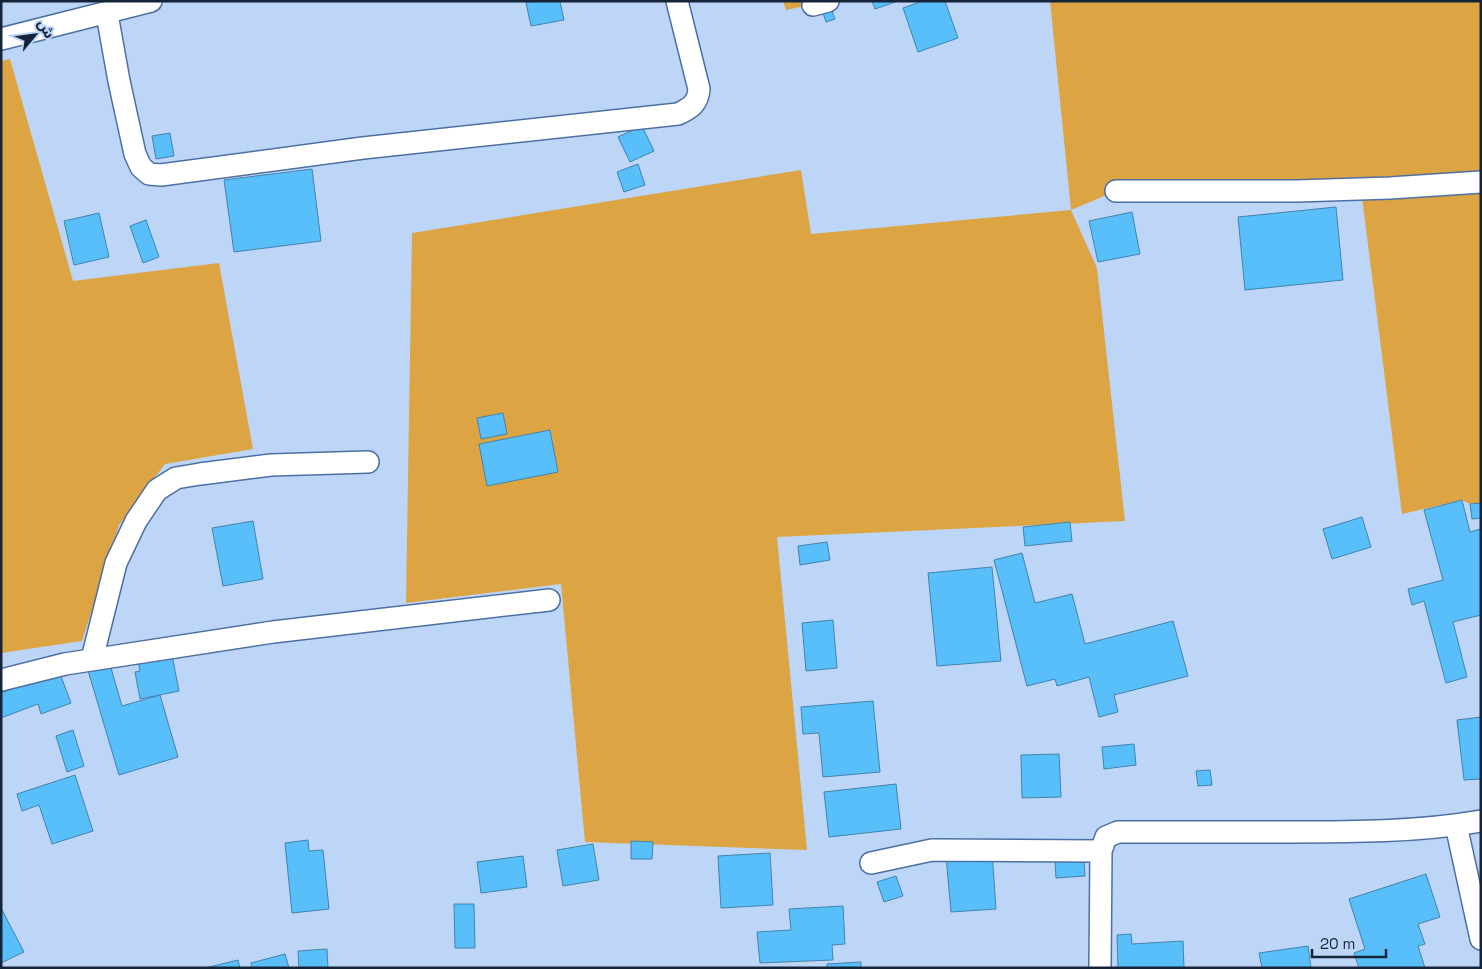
<svg xmlns="http://www.w3.org/2000/svg" width="1482" height="969" font-family="'Space Grotesk','Noto Sans Arabic',sans-serif">
<style>
.green{fill:#dda443}
.building{fill:#58bffb;stroke:#4283aa}
.lines{fill:none;stroke-linecap:round;stroke-linejoin:round}
.minor-casing{stroke:#4d70a3;stroke-width:24}
.minor{stroke:#fff;stroke-width:21}
</style>
<rect width="100%" height="100%" fill="#bdd5f7"/>
<path class="green" d="M783,1H828L786,10Z
M1050,1H1481V503L1470,504L1462,500L1402,514L1361,189L1116,191L1071,210L1097,268L1125,521L777,537L807,850L585,842L561,584L406,603L412,233L801,170L811,234L1071,210Z
M10,59L73,281L219,263L253,449L165,464L119,525L82,641L1,653V61Z"/>
<path class="building" d="M533,1H560L564,20L531,26L526,3Z
M828,1L835,19L826,22L820,4Z
M872,1H898L875,9Z
M923,1H945L958,38L918,52L903,8Z
M642,126L654,151L630,162L618,137Z
M170,133L174,156L156,159L152,136Z
M638,164L645,185L624,192L617,172Z
M312,169L321,241L234,252L224,180Z
M1336,207L1343,280L1245,290L1238,217Z
M1132,212L1140,254L1098,262L1089,221Z
M99,213L109,257L74,265L64,221Z
M146,220L159,257L143,263L130,226Z
M503,413L507,434L481,439L477,418Z
M550,430L558,472L487,486L479,444Z
M1462,500L1470,532L1481,529V615L1453,622L1467,677L1446,683L1424,601L1412,605L1408,589L1443,580L1424,510Z
M1481,503V518L1472,519L1470,504Z
M1362,517L1371,547L1332,559L1323,529Z
M253,521L263,579L223,586L212,528Z
M1070,522L1072,541L1025,546L1023,527Z
M827,542L830,560L800,565L798,546Z
M1022,553L1035,603L1072,594L1085,644L1173,621L1188,676L1114,695L1118,712L1099,717L1089,677L1057,686L1055,679L1027,686L994,560Z
M992,567L1001,661L937,666L928,573Z
M833,620L837,668L806,671L802,623Z
M172,655L179,691L140,699L135,672L140,671L138,661Z
M109,661L122,706L160,695L178,757L119,775L87,667Z
M59,671L71,703L41,714L38,704L1,718V693Z
M873,701L880,772L823,777L819,733L803,734L801,707Z
M1481,717V779L1464,780L1457,720Z
M73,730L84,766L67,772L56,736Z
M1134,744L1136,765L1104,769L1102,747Z
M1059,754L1061,797L1022,798L1021,755Z
M1210,770L1212,785L1198,786L1196,771Z
M75,775L93,831L52,844L39,805L22,811L17,794Z
M896,784L901,829L829,837L824,792Z
M308,840L309,851L323,850L329,909L292,913L285,843Z
M631,841L653,842L652,859H631Z
M1083,842L1085,876L1056,878L1054,844Z
M593,844L599,880L563,886L557,850Z
M992,852L996,909L951,912L946,856Z
M770,853L773,905L721,908L718,856Z
M523,856L527,887L481,893L477,862Z
M1426,874L1440,917L1418,924L1425,944L1418,946L1425,968H1359L1354,953L1365,949L1349,899Z
M896,876L903,896L884,902L877,882Z
M454,904H474L475,948H455Z
M843,906L845,944L832,945L833,960L760,963L757,932L791,930L789,909Z
M1,908L24,952L1,963Z
M1131,934L1132,944L1183,941L1184,968H1118L1117,935Z
M1308,946L1311,968H1262L1259,953Z
M327,949L328,968H299L298,951Z
M285,954L289,968H252L251,963Z
M238,960L240,968H205Z
M861,962V968H827V964Z"/>
<g class="lines">
<g class="minor-casing">
<path id="minor" d="M813,5L828,1
M107,14L119,81L135,154L141,167L149,174L161,175L363,148L678,114C691,108 698,103 699,89L677,1
M1,39L151,1
M1116,191H1297L1390,188L1481,182
M92,659L116,563L136,521L157,490L176,478L200,474L271,465L368,462
M1,680L65,664L273,632L549,600
M1456,825L1481,939
M871,863L932,850L1101,851
M1100,968L1101,851L1106,837L1118,832C1175,832 1231,832 1288,832C1353,832 1417,832 1481,821"/>
</g>
<use href="#minor" class="minor"/>
</g>
<rect width="1482" height="969" fill="none" stroke="#16243a" stroke-width="5"/>
<g transform="translate(35 35) rotate(61)" stroke="#bdd5f7" stroke-width="4" paint-order="stroke">
<path d="M0-4L9 19L0 12L-9 19Z" fill="#16243a"/>
<text y="-8" font-size="14" font-weight="bold" text-anchor="middle" fill="#16243a">ش</text>
</g>
<path d="M1312 949v8h74v-8" fill="none" stroke="#16243a" stroke-width="2.5"/>
<text x="1320" y="949" font-size="15" fill="#16243a" stroke="#bdd5f7" stroke-width="4" paint-order="stroke">20 m</text>
</svg>
